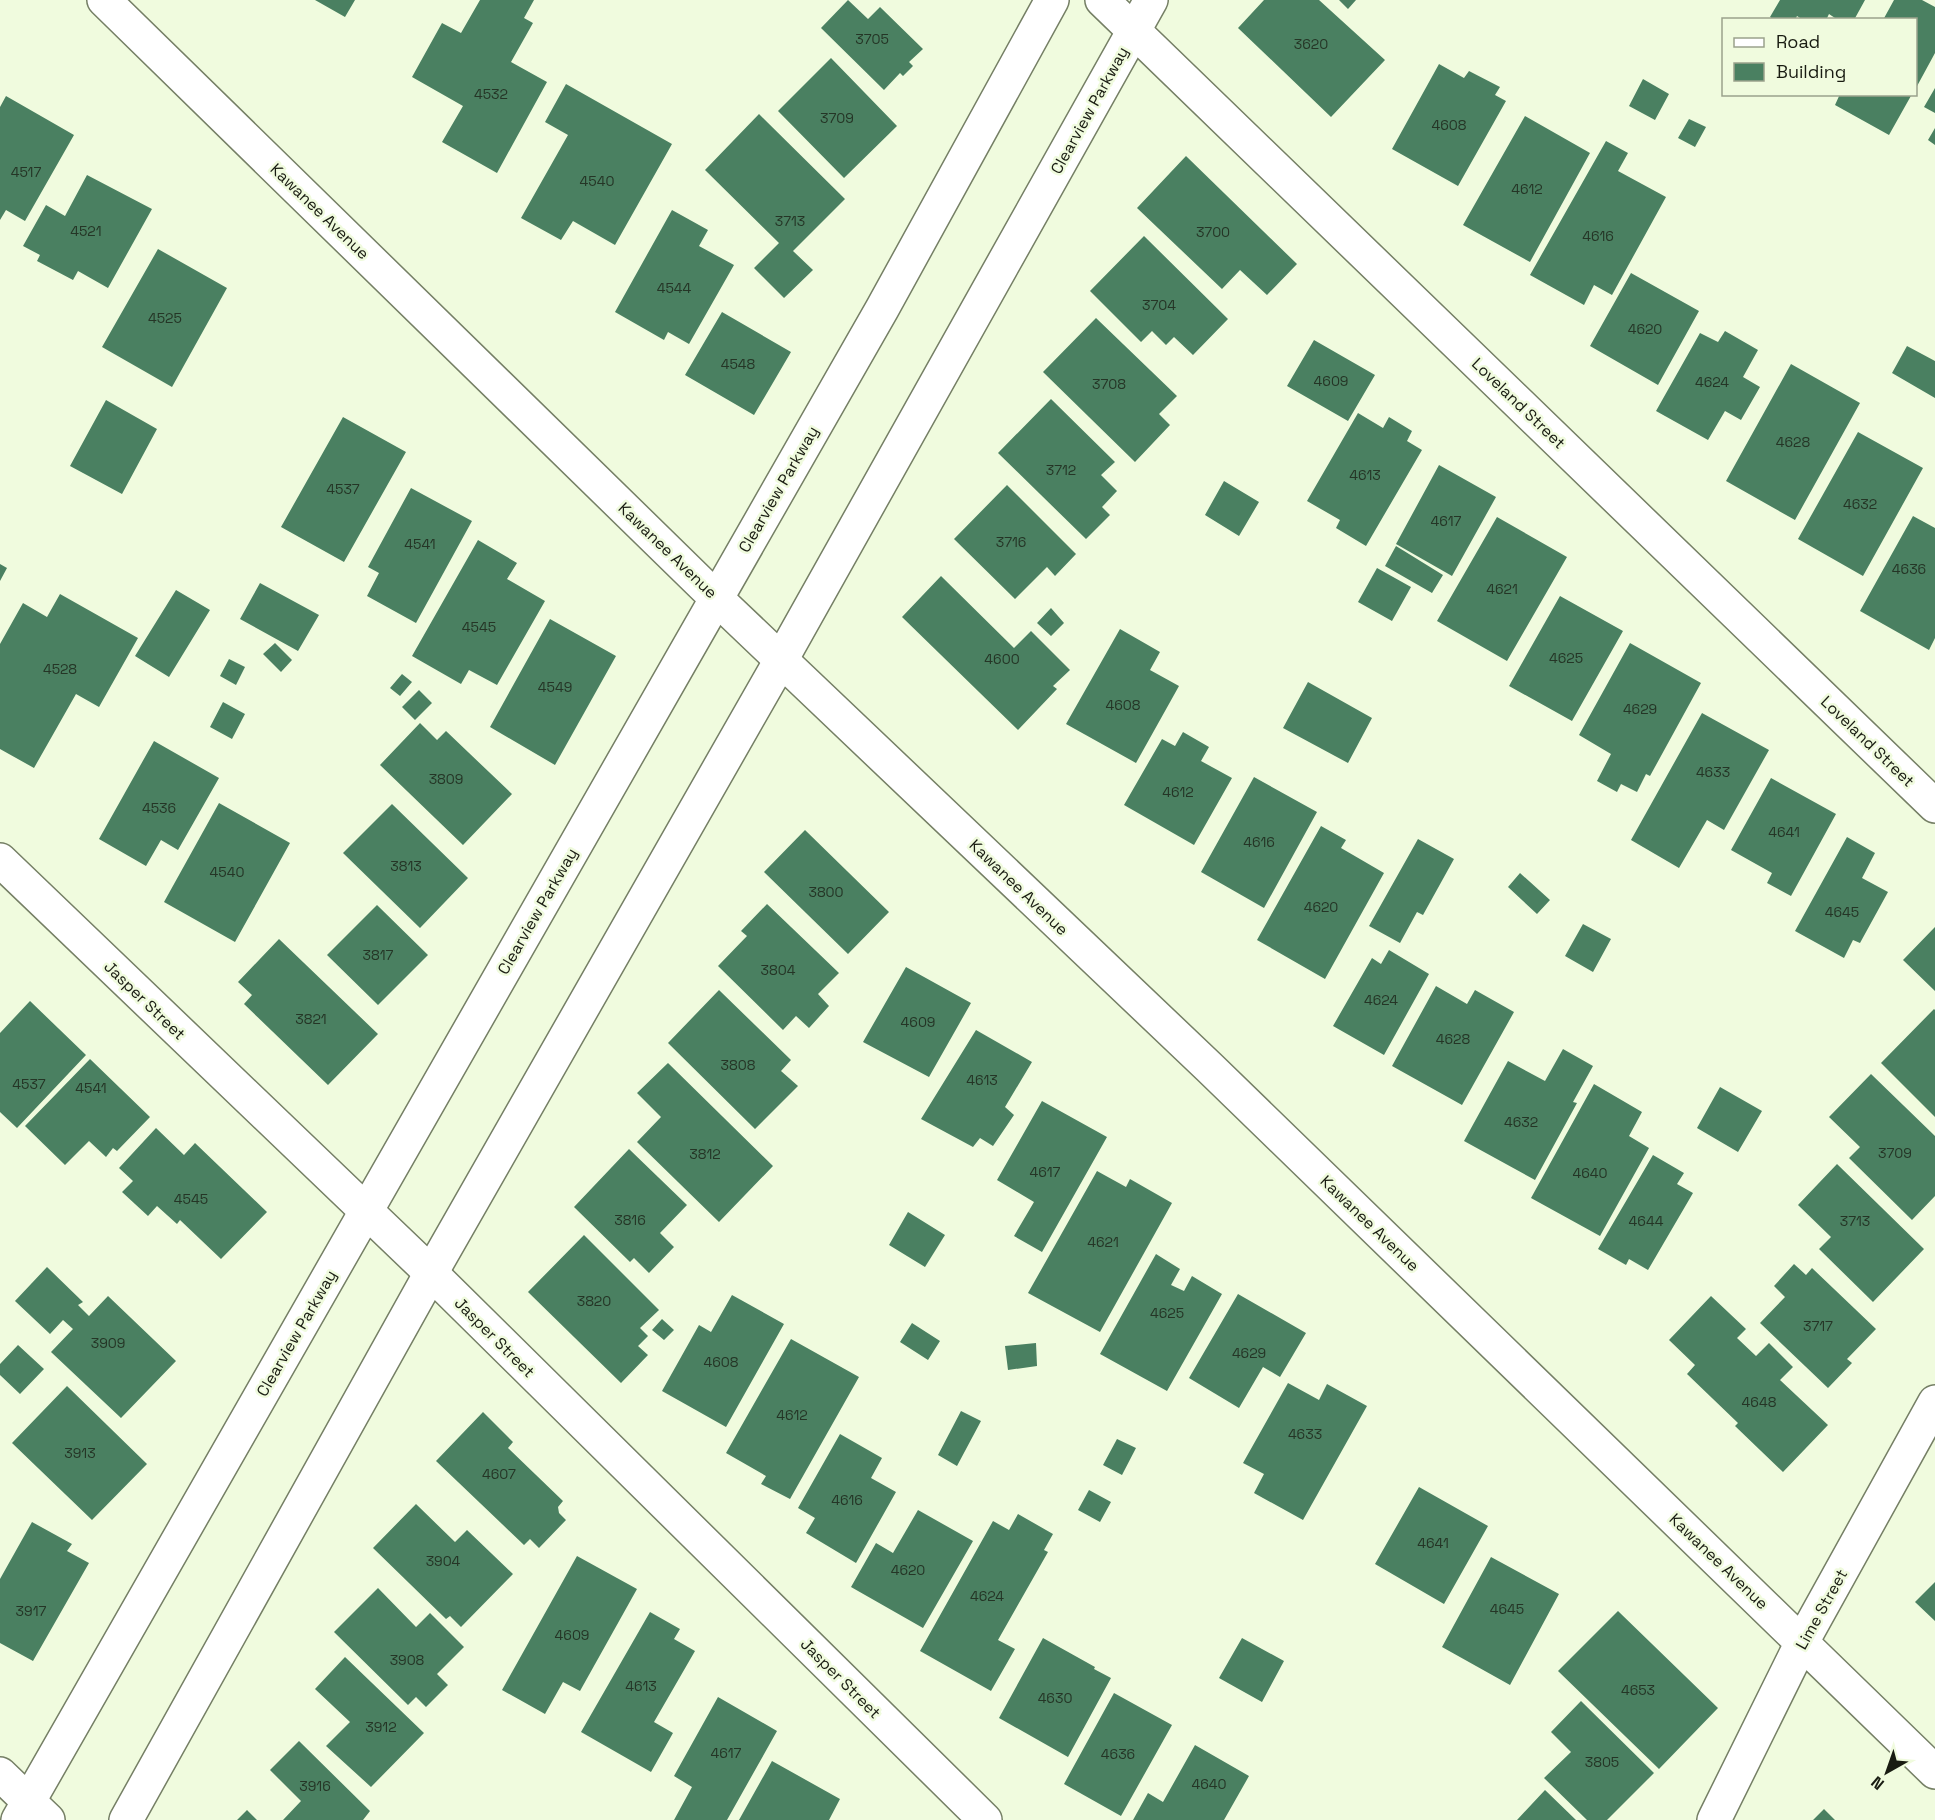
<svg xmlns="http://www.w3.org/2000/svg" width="1935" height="1820" font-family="'Space Grotesk',sans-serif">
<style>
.building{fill:#4a8061}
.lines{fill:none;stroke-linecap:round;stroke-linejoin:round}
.street-casing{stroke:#757f65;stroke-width:36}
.secondary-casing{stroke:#757f65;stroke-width:36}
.street{stroke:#fff;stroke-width:33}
.secondary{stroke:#fff;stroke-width:33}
.labels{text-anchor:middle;stroke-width:5;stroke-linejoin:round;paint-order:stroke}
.number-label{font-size:14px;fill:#253526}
.street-label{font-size:16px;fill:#191c12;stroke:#f0fbde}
</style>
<rect width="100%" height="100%" fill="#f0fbde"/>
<path class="building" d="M315,0H355L345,17Z
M480,0H534L524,18L533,23L511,62L547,82L497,173L442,142L463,106L412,77L442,23L461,33Z
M848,0L868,19L880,7L923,49L909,62L913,66L903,76L900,73L884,90L821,28Z
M1264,0H1319L1385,60L1331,117L1238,28Z
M1339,0H1356L1348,9Z
M1780,0H1865L1854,20H1838L1829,14L1826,20H1803L1797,16L1795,20H1774L1770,17Z
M1894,0H1922L1935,7V53L1916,88V20H1883Z
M831,58L897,126L844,178L778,111Z
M1439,64L1464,78L1469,71L1500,87L1495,95L1506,101L1458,186L1392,149Z
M1643,79L1669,94L1655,120L1629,106Z
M566,84L672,144L615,245L573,221L561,240L521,218L568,135L545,122Z
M1935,88V113L1924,107Z
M1840,94H1912L1889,135L1835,105Z
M6,96L74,135L25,221L6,210L0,220V107Z
M759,114L845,199L793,251L813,270L784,298L754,268L779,243L705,170Z
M1525,116L1590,153L1530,262L1463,225Z
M1689,119L1706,127L1695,147L1678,138Z
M1935,128V145L1928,140Z
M1606,141L1628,153L1618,171L1666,197L1612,295L1594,285L1584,305L1530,275Z
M1186,156L1297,264L1267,295L1240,270L1222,289L1137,208Z
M87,175L152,209L108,288L78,271L73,280L37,261L40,255L23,246L46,205L65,216Z
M672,210L708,230L699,246L734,265L689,344L668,332L664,340L615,312Z
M1144,236L1228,319L1193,355L1174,337L1166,345L1152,331L1141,342L1090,291Z
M158,249L227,288L172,387L102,347Z
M1631,273L1699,311L1658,385L1590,346Z
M722,312L791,352L754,415L685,375Z
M1096,318L1177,396L1159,414L1170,425L1135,462L1043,372Z
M1725,331L1758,350L1743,377L1760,387L1741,420L1725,411L1708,440L1656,411L1700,333L1718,342Z
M1314,340L1375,375L1348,421L1287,386Z
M1907,346L1935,361V398L1892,373Z
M1791,364L1860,403L1795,520L1726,481Z
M1051,399L1115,462L1101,475L1117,491L1102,507L1110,515L1086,539L998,453Z
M106,400L157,429L122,494L70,466Z
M1358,413L1383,428L1389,417L1412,431L1407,441L1422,450L1366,546L1336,528L1340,520L1307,501Z
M343,417L406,452L344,562L281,527Z
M1858,432L1923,468L1863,576L1798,539Z
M1439,465L1496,497L1452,576L1396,544Z
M1224,481L1259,502L1239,536L1205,515Z
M1007,485L1076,554L1055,576L1047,567L1015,599L954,539Z
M411,488L472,521L416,623L367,596L379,573L368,567Z
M1913,516L1935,528V638L1929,650L1860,611Z
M1497,517L1567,557L1507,661L1437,621Z
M478,540L517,563L507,579L545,601L497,685L469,670L461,684L412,656Z
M1396,546L1443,575L1432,593L1385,566Z
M0,564L7,568L0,581Z
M1377,568L1411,587L1392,621L1358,602Z
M941,576L1014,648L1031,631L1070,670L1053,686L1057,689L1018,730L902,617Z
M260,583L319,615L298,651L240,619Z
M176,590L210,610L169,677L135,656Z
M60,594L138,638L99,707L76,694L34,768L0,749V644L23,603L47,617Z
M1560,596L1623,631L1572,721L1509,686Z
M1051,608L1064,623L1051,636L1037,623Z
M550,619L616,656L555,765L490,727Z
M1120,629L1160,652L1150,670L1179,686L1136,763L1066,724Z
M275,643L292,660L281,672L263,654Z
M1630,643L1701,683L1650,776L1646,774L1637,792L1621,784L1617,792L1597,781L1611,754L1579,735Z
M229,659L245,667L236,685L220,676Z
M402,674L412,682L400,696L390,688Z
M1308,682L1372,718L1348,763L1283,728Z
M419,690L432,703L415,720L402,707Z
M223,702L245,714L232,739L210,727Z
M1702,713L1769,750L1724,830L1707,820L1679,868L1631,840Z
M420,723L437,740L446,731L512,794L463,845L380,765Z
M1183,732L1209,747L1201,761L1232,778L1194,845L1124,805L1162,739L1175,746Z
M154,741L219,778L178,850L161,840L146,866L99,839Z
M1254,777L1317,812L1264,908L1201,872Z
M1771,778L1836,814L1791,896L1767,883L1772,873L1731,850Z
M219,803L290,843L235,942L164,902Z
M392,804L468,878L420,928L343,853Z
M1321,826L1346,840L1341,848L1384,873L1325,979L1257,940Z
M805,830L889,912L848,954L764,872Z
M1847,837L1875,853L1862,878L1888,892L1860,943L1853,940L1844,958L1795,931Z
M1418,839L1454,859L1423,915L1417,912L1400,943L1369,926Z
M1520,873L1550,900L1537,914L1508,887Z
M767,904L839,973L818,994L829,1006L809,1028L796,1016L783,1030L718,966L747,936L741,931Z
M377,905L428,955L378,1005L327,955Z
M1583,924L1611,939L1593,972L1565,956Z
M1935,927V991L1903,960Z
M279,939L378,1034L328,1085L244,1004L252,995L238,982Z
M1389,950L1429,974L1384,1055L1333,1026L1372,958L1381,964Z
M906,967L971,1003L929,1077L863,1042Z
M1436,986L1467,1004L1475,990L1514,1012L1462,1105L1392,1066Z
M719,990L791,1060L781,1071L798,1086L755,1129L668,1043Z
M30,1001L86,1055L17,1128L0,1112V1033Z
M1934,1009L1935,1010V1117L1881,1063Z
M976,1030L1032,1062L1005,1107L1014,1115L993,1146L980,1138L973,1147L921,1119Z
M1563,1049L1593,1066L1573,1102L1577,1103L1535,1180L1464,1141L1508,1061L1545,1081Z
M90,1059L150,1117L117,1151L113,1148L106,1157L89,1141L65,1165L25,1126Z
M668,1063L773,1166L719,1222L637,1142L661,1117L637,1093Z
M1871,1074L1935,1136V1196L1912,1220L1849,1158L1860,1147L1829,1117Z
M1594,1084L1642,1112L1629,1136L1649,1148L1600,1236L1531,1198Z
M1720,1087L1762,1111L1738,1152L1697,1128Z
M1042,1101L1107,1137L1042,1252L1014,1236L1034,1202L997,1180Z
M156,1128L184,1155L195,1143L267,1212L221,1259L180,1220L177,1224L157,1206L148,1216L122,1192L133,1181L119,1168Z
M629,1149L687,1205L660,1233L674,1247L649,1273L634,1258L630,1262L574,1207Z
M1653,1155L1684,1173L1677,1184L1693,1193L1648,1270L1629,1259L1626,1265L1598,1249Z
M1837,1164L1924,1249L1873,1302L1819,1249L1831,1237L1798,1205Z
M1097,1171L1126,1187L1130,1179L1172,1203L1100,1332L1028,1293Z
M908,1212L945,1235L925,1267L889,1245Z
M584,1235L659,1310L640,1328L648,1336L638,1346L648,1355L621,1383L528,1292Z
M1156,1254L1180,1269L1171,1285L1184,1291L1192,1276L1222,1294L1167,1391L1100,1354Z
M1794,1264L1806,1275L1812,1268L1876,1329L1847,1359L1852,1363L1828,1388L1760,1323L1785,1297L1774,1286Z
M47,1267L83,1302L78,1305L89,1316L108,1296L176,1361L121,1418L51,1352L73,1329L63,1320L50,1334L15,1301Z
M1238,1294L1306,1333L1280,1377L1263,1367L1239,1408L1189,1378Z
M732,1295L784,1324L726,1427L662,1391L699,1325L711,1332Z
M1711,1296L1746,1329L1737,1338L1756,1356L1769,1343L1793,1367L1780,1380L1828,1425L1783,1472L1735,1426L1738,1423L1687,1374L1695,1365L1669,1340Z
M662,1319L674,1330L664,1340L652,1330Z
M912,1323L940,1341L928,1360L900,1342Z
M791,1339L859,1377L790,1499L761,1484L766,1476L726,1453Z
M1036,1343L1037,1366L1008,1370L1005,1346Z
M18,1345L44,1369L20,1394L0,1375V1364Z
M1288,1383L1319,1400L1327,1384L1367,1406L1303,1520L1254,1493L1264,1474L1243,1463Z
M67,1386L147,1464L92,1520L12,1443Z
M961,1411L981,1421L957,1466L938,1455Z
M483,1412L513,1442L508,1448L563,1501L558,1507L559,1513L566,1520L539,1548L530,1539L524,1545L436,1461Z
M840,1434L882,1458L871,1478L896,1492L856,1563L806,1533L815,1518L798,1508Z
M1117,1439L1136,1448L1122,1475L1103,1465Z
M1419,1487L1488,1526L1444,1604L1375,1564Z
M1089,1490L1111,1502L1100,1522L1078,1510Z
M416,1504L455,1542L467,1530L513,1574L461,1627L450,1616L446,1619L373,1548Z
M918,1510L973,1541L923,1628L851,1587L876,1543L893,1553Z
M1018,1514L1053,1534L1044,1550L1048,1552L998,1640L1015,1649L991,1691L920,1651L993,1521L1009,1530Z
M32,1522L72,1544L67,1551L89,1563L33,1661L0,1643V1579Z
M577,1556L637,1589L580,1691L563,1682L545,1714L502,1690Z
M1491,1557L1559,1594L1510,1685L1442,1647Z
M1935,1582V1621L1915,1602Z
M378,1588L416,1627L430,1613L464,1647L437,1674L448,1685L426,1707L416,1697L408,1705L334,1632Z
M1618,1611L1718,1708L1659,1769L1558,1671Z
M650,1612L680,1629L674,1639L695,1651L654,1722L673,1733L651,1772L581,1732Z
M1043,1638L1095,1667L1094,1669L1111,1678L1068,1757L999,1718Z
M1242,1638L1284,1661L1262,1702L1219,1678Z
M345,1657L424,1733L371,1787L326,1746L350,1722L315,1689Z
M1114,1693L1172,1725L1121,1816L1064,1784Z
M718,1697L777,1731L727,1820H674L692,1787L674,1776Z
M1581,1701L1654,1773L1607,1820H1587L1544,1778L1571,1752L1551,1732Z
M299,1741L370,1811L363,1820H283L301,1801L270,1770Z
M1195,1745L1249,1776L1224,1820H1133L1148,1793L1163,1802Z
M772,1761L840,1799L829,1820H739Z
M1545,1790L1576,1820H1517Z
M1824,1809L1835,1820H1813Z
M247,1810L257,1820H237Z"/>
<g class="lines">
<g class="street-casing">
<path id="street" d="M104,0L716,598L1210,1068L1935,1772
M1102,0L1935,806
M0,860L431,1273L985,1820
M0,1774L48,1820
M1714,1820L1802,1642L1935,1402"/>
</g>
<g class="secondary-casing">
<path id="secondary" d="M18,1820L882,309L1052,0
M126,1820L431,1273L781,660L1151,0"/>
</g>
<use href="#street" class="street"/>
<use href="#secondary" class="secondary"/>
</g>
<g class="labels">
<g class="number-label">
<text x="872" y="44">3705</text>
<text x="1311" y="49">3620</text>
<text x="491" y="99">4532</text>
<text x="837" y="123">3709</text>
<text x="1449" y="130">4608</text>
<text x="26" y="177">4517</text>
<text x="597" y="186">4540</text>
<text x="1527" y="194">4612</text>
<text x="790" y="226">3713</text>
<text x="86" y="236">4521</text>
<text x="1213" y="237">3700</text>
<text x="1598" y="241">4616</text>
<text x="674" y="293">4544</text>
<text x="1159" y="310">3704</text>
<text x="165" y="323">4525</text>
<text x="1645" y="334">4620</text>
<text x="738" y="369">4548</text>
<text x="1331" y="386">4609</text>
<text x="1712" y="387">4624</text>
<text x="1109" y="389">3708</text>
<text x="1793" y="447">4628</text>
<text x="1061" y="475">3712</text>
<text x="1365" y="480">4613</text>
<text x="343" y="494">4537</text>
<text x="1860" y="509">4632</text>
<text x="1446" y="526">4617</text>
<text x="1011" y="547">3716</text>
<text x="420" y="549">4541</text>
<text x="1909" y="574">4636</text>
<text x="1502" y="594">4621</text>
<text x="479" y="632">4545</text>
<text x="1566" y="663">4625</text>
<text x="1002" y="664">4600</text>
<text x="60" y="674">4528</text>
<text x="555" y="692">4549</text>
<text x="1123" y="710">4608</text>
<text x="1640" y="714">4629</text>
<text x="1713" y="777">4633</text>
<text x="446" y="784">3809</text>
<text x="1178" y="797">4612</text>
<text x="159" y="813">4536</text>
<text x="1784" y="837">4641</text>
<text x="1259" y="847">4616</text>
<text x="406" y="871">3813</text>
<text x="227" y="877">4540</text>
<text x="826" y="897">3800</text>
<text x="1321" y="912">4620</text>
<text x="1842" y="917">4645</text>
<text x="378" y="960">3817</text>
<text x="778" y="975">3804</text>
<text x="1381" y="1005">4624</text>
<text x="311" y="1024">3821</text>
<text x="918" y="1027">4609</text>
<text x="1453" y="1044">4628</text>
<text x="738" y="1070">3808</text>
<text x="982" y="1085">4613</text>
<text x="29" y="1089">4537</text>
<text x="91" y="1093">4541</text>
<text x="1521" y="1127">4632</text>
<text x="1895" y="1158">3709</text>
<text x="705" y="1159">3812</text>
<text x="1045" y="1177">4617</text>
<text x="1590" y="1178">4640</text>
<text x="191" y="1204">4545</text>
<text x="630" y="1225">3816</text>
<text x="1646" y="1226">4644</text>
<text x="1855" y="1226">3713</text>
<text x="1103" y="1247">4621</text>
<text x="594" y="1306">3820</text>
<text x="1167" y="1318">4625</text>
<text x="1818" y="1331">3717</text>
<text x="108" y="1348">3909</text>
<text x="1249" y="1358">4629</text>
<text x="721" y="1367">4608</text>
<text x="1759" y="1407">4648</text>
<text x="792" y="1420">4612</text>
<text x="1305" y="1439">4633</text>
<text x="80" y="1458">3913</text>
<text x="499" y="1479">4607</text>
<text x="847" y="1505">4616</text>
<text x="1433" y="1548">4641</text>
<text x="443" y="1566">3904</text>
<text x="908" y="1575">4620</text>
<text x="987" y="1601">4624</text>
<text x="1507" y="1614">4645</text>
<text x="31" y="1616">3917</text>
<text x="572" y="1640">4609</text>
<text x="407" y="1665">3908</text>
<text x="641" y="1691">4613</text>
<text x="1638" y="1695">4653</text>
<text x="1055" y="1703">4630</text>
<text x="381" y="1732">3912</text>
<text x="726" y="1758">4617</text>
<text x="1118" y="1759">4636</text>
<text x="1602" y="1767">3805</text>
<text x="1209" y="1789">4640</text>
<text x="315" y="1791">3916</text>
</g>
<g class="street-label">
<text transform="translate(1089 110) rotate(-61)" y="6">Clearview Parkway</text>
<text transform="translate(320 211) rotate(44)" y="6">Kawanee Avenue</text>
<text transform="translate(1519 403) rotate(44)" y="6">Loveland Street</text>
<text transform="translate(778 489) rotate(-60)" y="6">Clearview Parkway</text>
<text transform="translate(668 550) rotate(44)" y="6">Kawanee Avenue</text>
<text transform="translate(1868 741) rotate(44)" y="6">Loveland Street</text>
<text transform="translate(1019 887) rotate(44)" y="6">Kawanee Avenue</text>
<text transform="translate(537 911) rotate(-60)" y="6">Clearview Parkway</text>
<text transform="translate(145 1000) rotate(44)" y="6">Jasper Street</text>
<text transform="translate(1370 1223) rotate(44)" y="6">Kawanee Avenue</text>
<text transform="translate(296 1333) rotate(-60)" y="6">Clearview Parkway</text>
<text transform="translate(495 1337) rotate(45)" y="6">Jasper Street</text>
<text transform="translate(1719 1561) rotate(44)" y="6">Kawanee Avenue</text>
<text transform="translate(1821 1609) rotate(-61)" y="6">Lime Street</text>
<text transform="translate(841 1678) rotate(45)" y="6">Jasper Street</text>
</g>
</g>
<rect x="1722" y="18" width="195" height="78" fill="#f0fbde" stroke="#9aa28c" stroke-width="1.5"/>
<rect x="1734" y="38" width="30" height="9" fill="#ffffff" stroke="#9aa28c" stroke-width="1.5"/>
<text x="1776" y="48" font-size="18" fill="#191c12">Road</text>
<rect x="1734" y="63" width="30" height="18" fill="#4a8061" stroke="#9aa28c" stroke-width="1.5"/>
<text x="1776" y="78" font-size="18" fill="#191c12">Building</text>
<g transform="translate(1887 1772) rotate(220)" stroke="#f0fbde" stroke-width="4.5" paint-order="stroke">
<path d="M0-4.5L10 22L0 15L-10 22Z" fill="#191c12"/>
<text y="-9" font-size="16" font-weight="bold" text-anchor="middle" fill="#191c12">N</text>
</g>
</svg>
